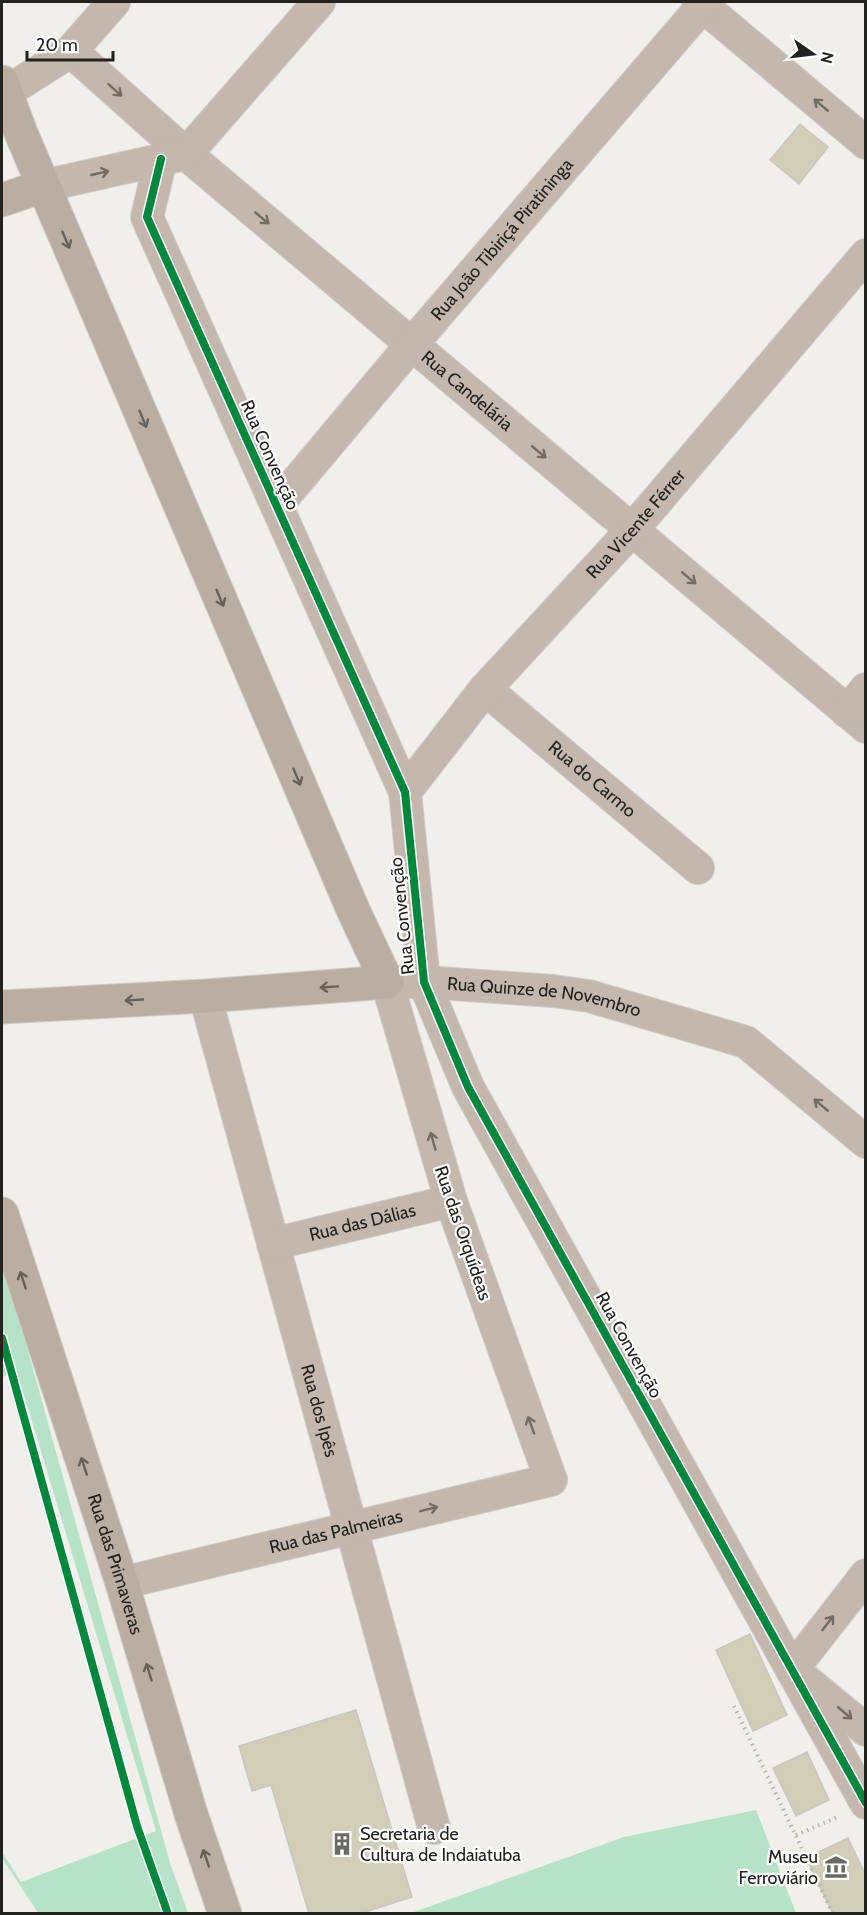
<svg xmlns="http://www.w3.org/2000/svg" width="867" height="1915" font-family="Cabin,sans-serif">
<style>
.green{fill:#b6e3c7}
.building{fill:#d1cdb7;stroke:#c8c7c4;stroke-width:1.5}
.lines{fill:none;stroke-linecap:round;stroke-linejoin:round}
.minor-casing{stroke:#cecdca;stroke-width:34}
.major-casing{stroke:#cecdca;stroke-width:35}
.path{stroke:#bbb4ae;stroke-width:4;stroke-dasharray:1.5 4.5;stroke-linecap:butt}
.minor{stroke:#c3b7ae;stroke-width:32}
.major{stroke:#baaea3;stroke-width:33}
.cycleway-casing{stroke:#fff;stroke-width:11}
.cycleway{stroke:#00873e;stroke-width:8}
.oneway{stroke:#726c66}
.oneway2{stroke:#66615a}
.labels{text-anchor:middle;stroke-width:4.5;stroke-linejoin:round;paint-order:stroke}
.street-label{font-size:18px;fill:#22221e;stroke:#fff}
.poi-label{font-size:18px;fill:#22221e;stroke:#fff;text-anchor:start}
</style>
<rect width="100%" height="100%" fill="#f0efea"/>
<path class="green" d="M2,1257L170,1863L188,1913H38L2,1858V1852L21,1882L156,1831L17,1372L2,1377Z
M756,1810L796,1913H411L624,1837Z"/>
<path class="building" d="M800,124L828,147L799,184L770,160Z
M750,1634L787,1715L753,1731L716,1650Z
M356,1710L412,1897L359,1914H309L271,1785L252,1791L239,1746Z
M807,1752L829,1800L796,1816L773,1768Z
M848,1838L866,1876V1914H833L806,1858Z"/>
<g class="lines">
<g class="minor-casing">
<g id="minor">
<path d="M698,2L866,143"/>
<path id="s1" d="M71,51L186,154L866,727"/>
<path d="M5,93L71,51L114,2"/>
<path d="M161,159L147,217L405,792L424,982L468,1087L866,1803"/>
<path d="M43,186L186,154L319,2"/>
<path id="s2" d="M277,505L412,344L706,2"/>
<path id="s3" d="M485,689L698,868"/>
<path d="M847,712L866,689"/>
<path id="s4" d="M405,792L485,689L632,530L866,255"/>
<path id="s5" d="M205,996L434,1828"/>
<path id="s6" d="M273,1244L451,1201"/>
<path id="s7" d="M122,1583L551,1480L451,1201L387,982H424L553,991L589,996L746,1042L866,1142"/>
<path d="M792,1670L866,1575"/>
<path d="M805,1680L866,1730"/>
</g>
</g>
<g class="major-casing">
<g id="major">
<path d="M2,82L21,133L354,912L387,982L205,996L2,1007"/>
<path d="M2,200L43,186"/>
<path id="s8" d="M2,1214L122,1583L191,1814L225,1914"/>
</g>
</g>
<path class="path" d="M734,1706L833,1914
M796,1835L840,1816"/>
<use href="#minor" class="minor"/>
<use href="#major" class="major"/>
<g class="cycleway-casing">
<path id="cycleway" d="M161,159L147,217L405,792L424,982L468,1087L866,1803
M2,1338L137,1826L168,1914"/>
</g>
<use href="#cycleway" class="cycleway"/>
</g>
<defs><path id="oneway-shaft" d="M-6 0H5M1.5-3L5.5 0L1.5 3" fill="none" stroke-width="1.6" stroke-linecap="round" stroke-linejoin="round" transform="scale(1.5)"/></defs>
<g class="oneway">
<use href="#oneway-shaft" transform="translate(115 90) rotate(42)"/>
<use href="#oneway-shaft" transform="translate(821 105) rotate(-140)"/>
<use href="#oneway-shaft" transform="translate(100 173) rotate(-13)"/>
<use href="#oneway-shaft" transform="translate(262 218) rotate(40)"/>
<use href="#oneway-shaft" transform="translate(539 452) rotate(40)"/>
<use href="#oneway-shaft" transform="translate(689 578) rotate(40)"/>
<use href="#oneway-shaft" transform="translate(821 1105) rotate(-140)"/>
<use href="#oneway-shaft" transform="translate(433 1141) rotate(-106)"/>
<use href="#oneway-shaft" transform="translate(531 1425) rotate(-110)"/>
<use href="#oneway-shaft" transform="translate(429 1509) rotate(-14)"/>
<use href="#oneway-shaft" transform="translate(828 1623) rotate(-52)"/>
<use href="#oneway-shaft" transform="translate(845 1713) rotate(40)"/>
</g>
<g class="oneway2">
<use href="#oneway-shaft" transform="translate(66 240) rotate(67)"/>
<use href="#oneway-shaft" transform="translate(143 419) rotate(67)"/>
<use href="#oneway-shaft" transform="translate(220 598) rotate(67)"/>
<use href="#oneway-shaft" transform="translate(297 777) rotate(67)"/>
<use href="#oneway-shaft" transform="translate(329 987) rotate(176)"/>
<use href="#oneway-shaft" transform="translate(134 1000) rotate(177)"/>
<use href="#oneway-shaft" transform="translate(23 1280) rotate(-108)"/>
<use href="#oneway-shaft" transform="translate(84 1466) rotate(-108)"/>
<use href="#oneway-shaft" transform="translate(149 1672) rotate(-107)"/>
<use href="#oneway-shaft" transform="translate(206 1858) rotate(-109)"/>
</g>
<defs>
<g id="building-bare" transform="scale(1.8)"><path d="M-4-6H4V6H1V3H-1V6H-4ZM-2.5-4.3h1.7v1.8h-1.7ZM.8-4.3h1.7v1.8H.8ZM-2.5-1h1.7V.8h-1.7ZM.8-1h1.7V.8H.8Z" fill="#6a6a65" stroke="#fff" stroke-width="2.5" paint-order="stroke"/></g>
<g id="museum-bare" transform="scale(1.8)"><path d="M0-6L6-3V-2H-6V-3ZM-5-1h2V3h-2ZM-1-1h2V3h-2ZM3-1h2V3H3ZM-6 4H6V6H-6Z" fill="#6a6a65" stroke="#fff" stroke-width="2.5" paint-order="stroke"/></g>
</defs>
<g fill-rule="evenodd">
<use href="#building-bare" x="342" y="1844"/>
<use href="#museum-bare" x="836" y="1867"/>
</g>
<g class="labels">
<g class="street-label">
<text dy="6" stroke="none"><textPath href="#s2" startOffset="348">Rua João Tibiriçá Piratininga</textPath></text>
<text dy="6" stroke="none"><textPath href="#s1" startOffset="522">Rua Candelária</textPath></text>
<text transform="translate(270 455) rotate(66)" y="6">Rua Convenção</text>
<text dy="6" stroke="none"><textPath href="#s4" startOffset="354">Rua Vicente Férrer</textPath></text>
<text dy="6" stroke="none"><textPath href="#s3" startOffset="140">Rua do Carmo</textPath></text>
<text transform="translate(402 916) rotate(-96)" y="6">Rua Convenção</text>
<text dy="6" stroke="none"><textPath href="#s7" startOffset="1124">Rua Quinze de Novembro</textPath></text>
<text dy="6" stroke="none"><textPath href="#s6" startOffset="92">Rua das Dálias</textPath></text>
<text transform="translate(463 1233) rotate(71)" y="6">Rua das Orquídeas</text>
<text transform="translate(629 1345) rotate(61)" y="6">Rua Convenção</text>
<text dy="6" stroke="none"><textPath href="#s5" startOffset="430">Rua dos Ipês</textPath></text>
<text dy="6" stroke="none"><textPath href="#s7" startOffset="220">Rua das Palmeiras</textPath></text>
<text dy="6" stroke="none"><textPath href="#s8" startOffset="368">Rua das Primaveras</textPath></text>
</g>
<g class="poi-label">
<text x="360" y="1840">Secretaria de<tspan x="360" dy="21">Cultura de Indaiatuba</tspan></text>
<text x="818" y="1863" text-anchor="end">Museu<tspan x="818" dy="21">Ferroviário</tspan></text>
</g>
</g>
<rect width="867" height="1915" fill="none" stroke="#22221e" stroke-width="6"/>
<g transform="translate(813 54) rotate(104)" stroke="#ffffff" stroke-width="4.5" paint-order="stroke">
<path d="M0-4.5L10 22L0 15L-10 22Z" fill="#22221e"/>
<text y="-9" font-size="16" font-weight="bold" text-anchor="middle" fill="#22221e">N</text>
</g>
<path d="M27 51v9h86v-9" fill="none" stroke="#22221e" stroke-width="3"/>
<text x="36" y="51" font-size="18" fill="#22221e" stroke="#ffffff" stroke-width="4.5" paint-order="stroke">20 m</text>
</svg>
